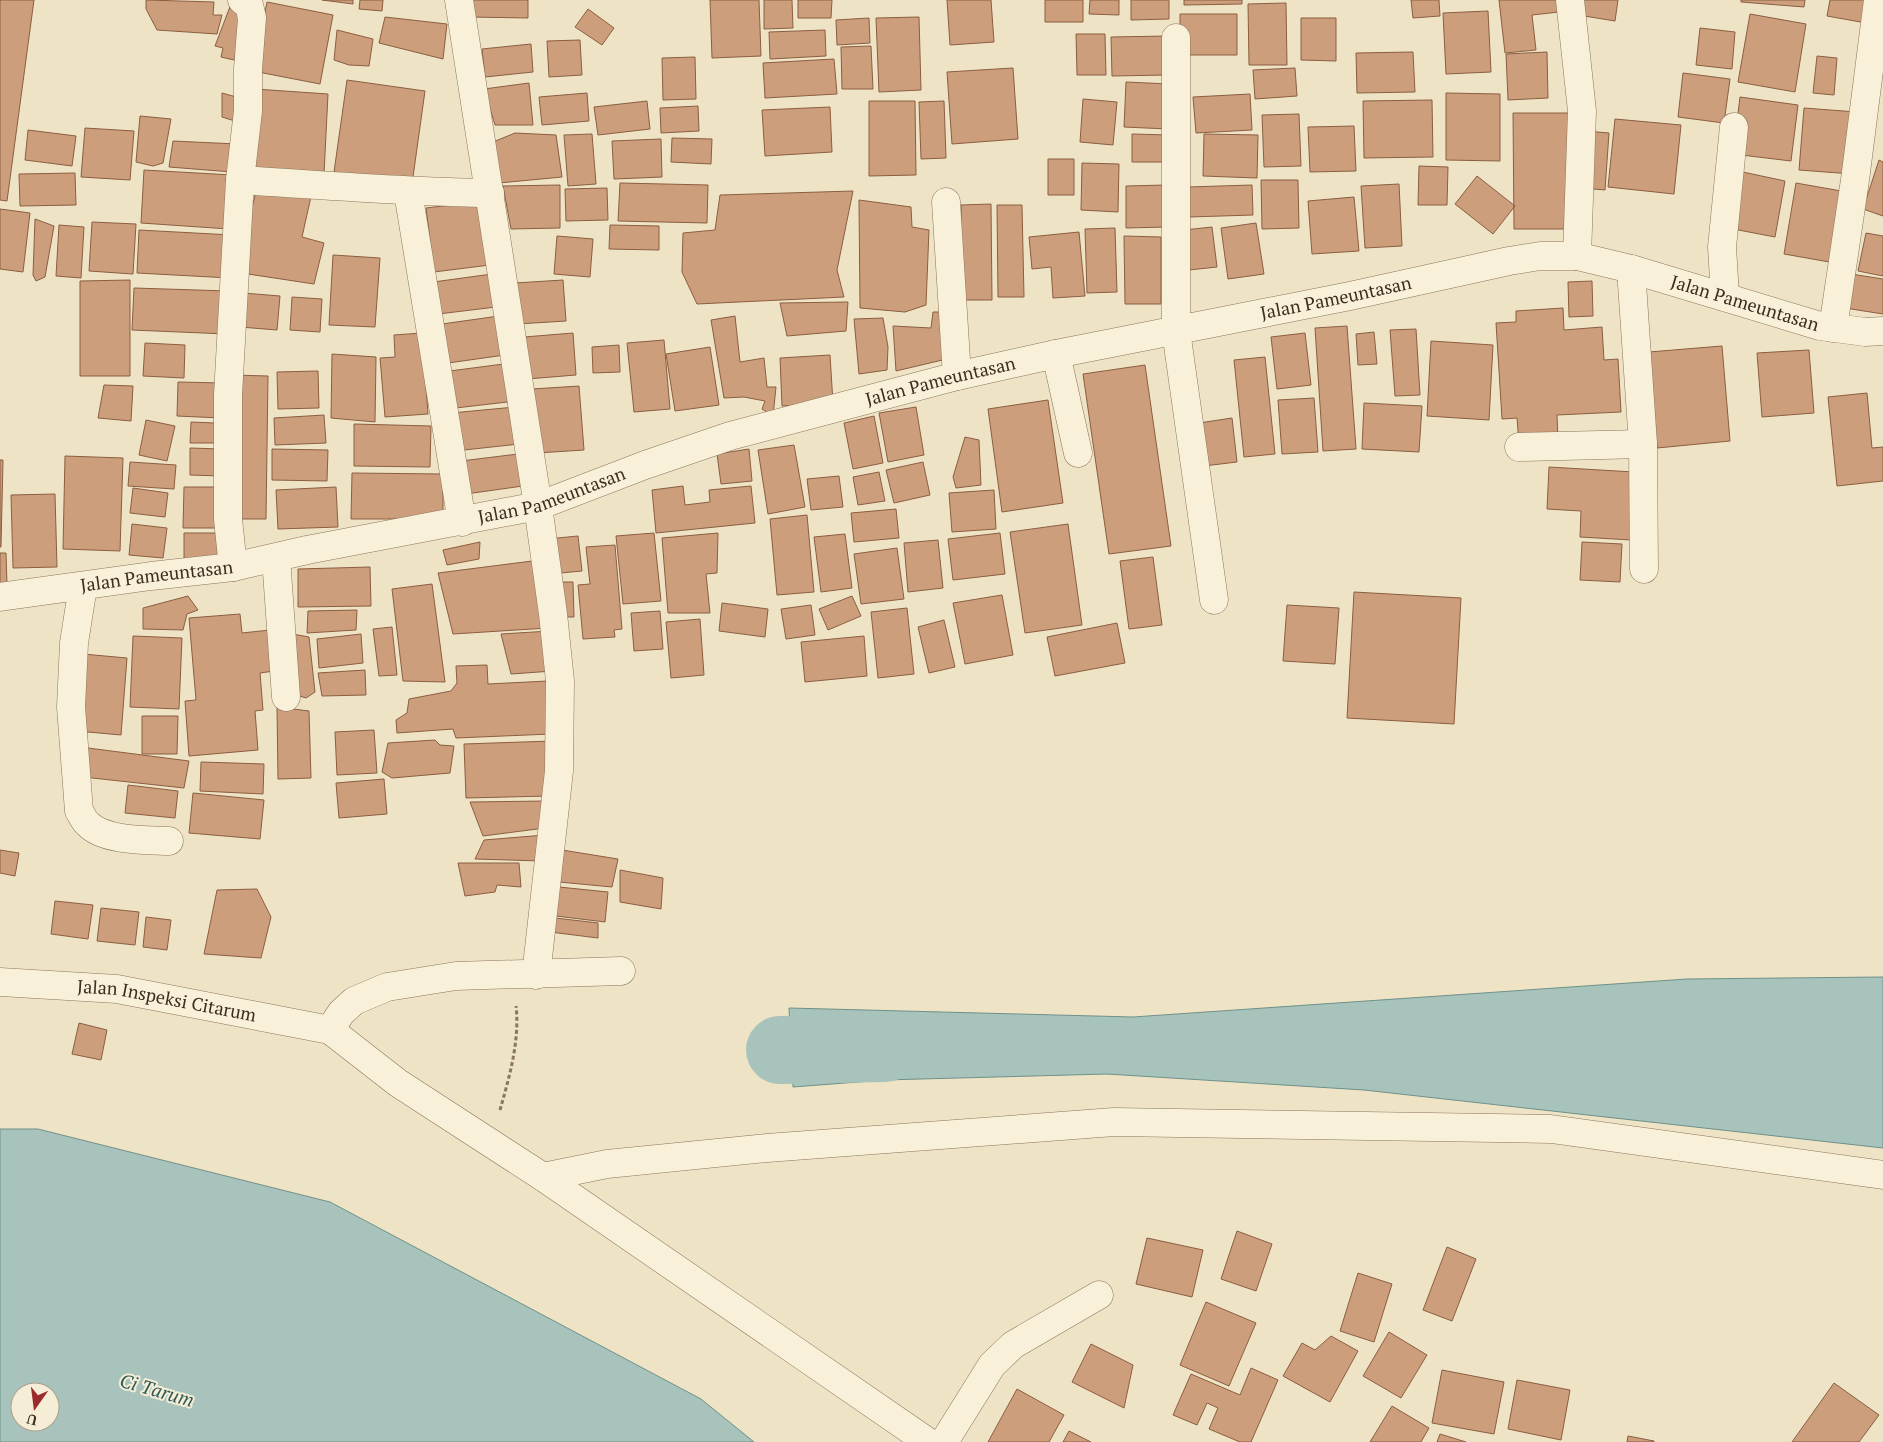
<svg xmlns="http://www.w3.org/2000/svg" width="1883" height="1442" font-family="'PT Serif',serif">
<style>
.water{fill:#a8c3bb;stroke:#6e9189;fill-rule:evenodd}
.lines{fill:none;stroke-linecap:round;stroke-linejoin:round}
.river{stroke:#a8c3bb;stroke-width:68}
.building{fill:#cd9e7c;stroke:#8a5e41}
.minor-casing{stroke:#8b755b;stroke-width:29}
.path{stroke:#8b755b;stroke-width:3;stroke-dasharray:4 2.5;stroke-linecap:butt}
.minor{stroke:#f9f0da;stroke-width:28}
.labels{text-anchor:middle;stroke-width:4;stroke-linejoin:round;paint-order:stroke}
.street-label{font-size:18px;fill:#3b2d1f;stroke:#f6edd6}
.water-label{font-size:19px;font-style:italic;fill:#2e5b58;stroke:#f6edd6}
</style>
<rect width="100%" height="100%" fill="#efe3c6"/>
<path class="water" d="M1883,977V1148L1364,1090L1107,1074L884,1080L793,1087L789,1008L1133,1017L1687,979Z
M0,1129H38L330,1202L701,1399L754,1442H0ZM20,1392H50V1422H20Z"/>
<g class="lines">
<path class="river" d="M780,1050L885,1048"/>
</g>
<path class="building" d="M0,0H34L7,201L0,200Z
M146,0L214,2L213,15H222L217,34L157,30L146,9Z
M322,0H353V4Z
M360,0H383L382,11L359,9Z
M471,0H528V18L470,17Z
M710,0H759L761,56L712,58Z
M764,0H792L793,28L764,29Z
M798,0H832L831,18H798Z
M947,0H991L994,42L950,45Z
M1045,0H1083V22H1045Z
M1090,0H1119V15L1089,14Z
M1131,0H1169V19L1131,20Z
M1184,0H1242V4L1184,5Z
M1411,0H1439L1440,16L1413,18Z
M1499,0H1567L1568,11L1532,15L1536,50L1505,53Z
M1574,0H1618L1615,21L1572,14Z
M1741,0H1805L1804,7L1741,2Z
M1830,0H1870L1866,23L1827,16Z
M267,2L333,15L320,84L253,71Z
M1286,3L1287,65H1249L1248,4Z
M231,4L246,12L234,60L221,57L223,48L215,46Z
M588,9L614,28L602,45L575,27Z
M1488,11L1491,72L1446,74L1443,13Z
M1180,14H1237V55H1180Z
M1750,14L1806,24L1795,92L1738,82Z
M385,17L447,24L443,59L379,43Z
M919,17L921,90L879,92L876,18Z
M869,18L870,43L837,45L836,20Z
M1301,18H1336V61L1301,60Z
M1700,28L1735,32L1732,69L1696,65Z
M337,30L373,39L369,66L349,65L334,60Z
M825,30L826,56L770,59L769,32Z
M1076,34H1105L1106,75H1077Z
M1167,36L1168,75L1112,76L1111,37Z
M580,40L582,75L549,77L547,41Z
M531,44L533,72L485,77L482,49Z
M871,46L873,89H842L841,47Z
M1413,52L1415,92L1357,93L1356,53Z
M1547,52L1548,98L1508,100L1506,54Z
M1817,56L1837,58L1834,95L1813,93Z
M695,57L696,99L663,100L662,58Z
M834,59L837,94L765,98L763,63Z
M1013,68L1018,139L952,144L947,72Z
M1295,68L1297,96L1255,99L1253,70Z
M1683,73L1730,79L1724,123L1678,117Z
M347,80L425,91L412,184L334,172Z
M1126,82L1169,84L1168,129L1124,127Z
M529,83L533,125H495L484,89Z
M255,89L328,94L324,174L250,170Z
M222,93L247,100L238,122L222,117Z
M587,93L589,121L542,125L539,97Z
M1446,93L1500,94V161L1446,160Z
M1250,94L1252,130L1196,133L1193,97Z
M1740,97L1798,105L1791,161L1733,154Z
M1083,99L1117,102L1113,145L1080,142Z
M1432,100L1433,157L1364,158L1363,101Z
M647,101L650,129L598,135L594,107Z
M869,101H915L916,175L869,176Z
M944,101L946,158L921,159L919,102Z
M698,106L699,131L661,133L660,108Z
M830,107L832,152L765,156L762,110Z
M1804,108L1857,112L1852,174L1799,170Z
M1513,113H1569L1571,229H1514Z
M1299,114L1301,166L1264,167L1262,115Z
M140,116L171,119L163,163L153,166L136,162Z
M1615,119L1681,125L1674,194L1608,187Z
M1354,126L1356,171L1310,172L1308,127Z
M85,128L134,131L130,180L81,177Z
M28,130L76,136L72,166L25,160Z
M1586,131L1609,133L1605,190L1582,188Z
M515,133L556,135L562,177L499,183L493,142Z
M592,134L596,184L568,186L564,135Z
M1132,134L1170,135V162H1132Z
M1204,134L1258,135L1257,178L1203,176Z
M672,138L712,139L711,164L671,162Z
M661,139L662,177L614,179L612,141Z
M173,141L237,144L232,172L169,167Z
M1048,159H1074V195H1048Z
M1879,160L1883,162V216L1863,209Z
M1082,163L1119,164L1118,212L1081,210Z
M1419,166L1448,167L1447,205H1418Z
M144,170L232,175L229,229L141,223Z
M1738,171L1785,181L1775,237L1728,228Z
M75,173L76,205L20,206L19,174Z
M1477,176L1515,206L1493,234L1455,204Z
M1261,180H1298L1299,228L1262,229Z
M620,183L708,185L707,223L618,221Z
M1796,183L1847,192L1835,263L1784,254Z
M1399,184L1402,246L1365,248L1361,186Z
M560,185V228L511,229L503,186Z
M1166,185L1167,227L1126,228V186Z
M1252,185L1253,215L1189,217L1188,187Z
M607,188L608,220L566,221L565,189Z
M853,191L837,270L844,297L697,304L682,272L683,233L715,230L720,195Z
M256,192H312L302,237L324,243L314,284L248,274L247,227Z
M1354,197L1359,251L1312,254L1308,201Z
M859,200L911,207L912,227L929,230L926,305L905,312L860,308Z
M482,201L490,265L434,272L426,208Z
M991,204L992,300H962L961,205Z
M997,205H1022L1024,297H998Z
M0,209L30,213L23,272L0,269Z
M35,219L54,226L45,277L36,281L33,275Z
M92,222L136,224L133,274L89,271Z
M1256,223L1264,274L1228,279L1221,228Z
M59,225L84,227L81,278L56,276Z
M610,225L659,226V250L609,249Z
M1212,227L1217,267L1189,270L1184,230Z
M1115,228L1117,292L1087,293L1085,229Z
M139,230L232,235L230,278L137,273Z
M1079,232L1085,296L1053,298L1051,267L1032,269L1029,237Z
M1866,233L1883,236V276L1858,271Z
M557,236L593,239L590,277L554,274Z
M1124,236L1161,237V304H1125Z
M333,255L380,258L375,327L329,325Z
M492,274L496,307L430,315L426,283Z
M1851,274L1883,279V314L1845,308Z
M130,280V376H80V281Z
M563,280L566,321L517,324L515,283Z
M1592,281L1593,316L1569,317L1568,282Z
M134,288L228,291L226,334L132,330Z
M243,293L280,296L277,330L240,327Z
M292,297L322,299L320,332L290,330Z
M848,302L846,331L787,336L780,303Z
M1563,308L1564,330L1602,327L1604,360L1618,359L1621,412L1557,415L1558,441L1519,443L1517,418L1502,419L1496,323L1516,322V311Z
M933,312H946L951,358L896,371L893,326L931,328Z
M499,316L505,355L441,364L435,325Z
M735,316L740,362L764,358L767,387H776L773,416L762,409L765,401L744,397L724,398L711,320Z
M883,318L888,347L887,370L859,374L854,319Z
M1347,326L1356,449L1323,451L1315,328Z
M1416,329L1420,395L1395,396L1390,330Z
M1374,332L1377,364L1358,365L1356,334Z
M422,333L428,414L385,417L380,358L395,357L394,335Z
M573,333L576,375L527,379L524,337Z
M1305,333L1311,385L1277,389L1271,337Z
M664,340L670,409L634,412L627,343Z
M1431,341L1493,345L1489,420L1427,416Z
M145,343L185,345L184,378L143,376Z
M619,345L620,372L593,373L592,347Z
M1722,346L1730,441L1657,448L1649,352Z
M710,347L719,405L675,411L666,354Z
M1809,350L1814,413L1762,417L1757,353Z
M332,354L376,357L375,422L331,418Z
M830,355L833,403L782,406L780,358Z
M1265,357L1275,454L1244,457L1234,360Z
M511,363L516,401L447,409L442,372Z
M1145,365L1171,546L1109,554L1083,374Z
M318,371L319,408L278,409L277,372Z
M232,375L268,376L266,519H229Z
M178,382L222,383L221,418L177,416Z
M104,385L133,386L131,421L98,418Z
M579,386L584,450L537,453L532,389Z
M1867,393L1872,448L1883,447V481L1837,486L1828,397Z
M1314,398L1318,452L1282,454L1278,400Z
M1048,400L1063,503L1002,512L988,409Z
M1364,403L1422,406L1419,452L1362,449Z
M515,407L519,444L455,451L451,413Z
M916,407L924,455L888,462L879,413Z
M324,415L326,443L275,445L274,418Z
M874,416L883,463L853,469L844,423Z
M1232,418L1237,462L1204,466L1199,423Z
M146,420L175,426L167,461L139,455Z
M191,422L215,423V443H190Z
M354,424L431,426L430,467L354,466Z
M965,437L979,440L981,485L956,488L953,477Z
M794,445L805,507L768,514L758,450Z
M190,448L221,449V476L190,475Z
M272,449L328,450L327,481L272,480Z
M749,449L752,481L721,484L717,454Z
M518,454L523,486L466,494L461,461Z
M65,456L123,458L120,551L63,549Z
M0,460H3L1,547H0Z
M130,462L176,465L174,489L128,486Z
M923,462L930,495L894,503L886,470Z
M1549,467L1634,472L1631,540L1580,537L1581,511L1547,509Z
M879,472L885,501L858,505L853,477Z
M352,473L443,474V519H351Z
M839,476L843,507L811,510L807,479Z
M683,486L685,505L710,502L709,490L751,486L755,523L656,533L652,490Z
M184,487H220L219,528H183Z
M336,487L338,527L278,529L276,490Z
M133,488L168,493L165,517L130,513Z
M994,490L996,529L952,532L949,493Z
M55,494L57,567L13,568L11,495Z
M896,509L899,538L854,542L851,513Z
M807,515L814,592L777,595L770,519Z
M132,524L167,528L163,558L129,555Z
M1068,524L1082,625L1025,633L1010,532Z
M184,533H221L222,560H184Z
M654,533L661,601L623,604L616,536Z
M718,533L717,573L706,574L710,613H668L662,538Z
M1000,533L1005,574L953,580L948,539Z
M845,534L852,588L821,592L814,537Z
M578,536L582,571L550,574L547,539Z
M938,540L943,588L908,592L904,543Z
M480,542L479,559L447,565L443,550Z
M1582,542L1622,544L1620,582L1580,580Z
M615,545L622,629L614,630L615,637L583,639L578,585L590,584L586,547Z
M897,548L904,599L861,604L854,554Z
M0,553H6L7,584L0,585Z
M1153,557L1162,625L1129,629L1120,561Z
M540,560L548,628L453,634L438,573Z
M370,567L371,606L298,607V569Z
M558,582H573L574,617H559Z
M432,584L445,682L403,681L392,589Z
M1354,592L1461,598L1454,724L1347,718Z
M1002,595L1013,655L965,664L953,603Z
M188,596L198,610L187,614L183,630L143,629V608Z
M852,596L861,616L828,630L819,609Z
M722,603L768,609L765,637L719,631Z
M811,605L815,635L786,639L781,609Z
M1287,605L1339,608L1335,664L1283,661Z
M907,608L914,674L878,678L871,612Z
M357,610L356,630L307,633L308,611Z
M660,611L663,649L634,651L631,613Z
M240,614L242,633L270,630L274,671L260,673L263,710L255,711L258,750L189,756L185,701L196,700L189,618Z
M700,619L704,675L671,678L666,622Z
M944,620L955,667L929,673L918,627Z
M1117,623L1125,663L1055,676L1047,637Z
M392,627L397,675L379,676L373,629Z
M550,631L553,671L511,674L501,634Z
M287,633L309,637L315,692L306,698L293,694Z
M361,634L363,663L319,668L317,639Z
M133,636L182,638L179,709L130,707Z
M864,636L867,676L805,682L801,642Z
M83,654L127,658L121,735L77,731Z
M487,665L488,684L548,681L551,734L456,738L453,729L397,733L396,720L407,713L409,699L451,691L457,683L456,666Z
M365,670L366,695L322,696L318,673Z
M277,707L309,711L311,778L278,779Z
M142,716H178L177,754H142Z
M374,730L377,773L337,775L335,732Z
M435,740L440,745L454,746L450,773L392,778L382,772L388,743Z
M552,741L549,796L466,798L464,744Z
M88,748L189,761L184,788L83,777Z
M201,762L264,764L263,794L200,791Z
M384,779L387,814L339,818L336,783Z
M128,785L178,791L175,818L125,813Z
M193,793L264,800L260,839L189,833Z
M546,801L545,828L483,836L470,802Z
M545,835L542,861L475,859L484,840Z
M0,850L19,853L15,876L0,873Z
M562,850L618,859L612,887L559,882Z
M458,863H519L521,887L497,885L495,892L465,896Z
M620,870L663,878L661,909L620,902Z
M559,887L608,892L605,922L556,916Z
M257,889L271,917L261,958L204,954L217,890Z
M55,901L93,905L88,939L51,934Z
M101,908L139,912L135,945L97,941Z
M146,917L171,920L167,950L143,947Z
M547,917L598,923V938L542,931Z
M79,1023L107,1030L101,1060L72,1054Z
M1237,1231L1272,1244L1256,1291L1221,1279Z
M1147,1238L1203,1250L1192,1297L1136,1284Z
M1447,1247L1476,1259L1452,1321L1423,1310Z
M1358,1273L1392,1284L1374,1342L1340,1331Z
M1206,1302L1256,1323L1229,1386L1180,1365Z
M1389,1332L1427,1355L1401,1398L1363,1376Z
M1331,1336L1358,1351L1330,1402L1283,1376L1302,1343L1315,1350Z
M1091,1344L1133,1365L1124,1408L1072,1382Z
M1251,1368L1278,1380L1251,1442H1240L1209,1429L1218,1408L1207,1403L1197,1425L1173,1415L1191,1374L1240,1395Z
M1442,1370L1504,1382L1494,1434L1432,1423Z
M1517,1380L1570,1390L1561,1440L1508,1429Z
M1834,1383L1879,1415L1859,1442H1792Z
M1017,1389L1064,1415L1049,1442H988Z
M1392,1406L1429,1428L1421,1442H1370Z
M1069,1431L1091,1442H1063Z
M1440,1434L1466,1442H1437Z
M1628,1436L1654,1441V1442H1627Z"/>
<g class="lines">
<g class="minor-casing">
<g id="minor">
<path d="M459,0L538,506L553,614L560,681L559,771L536,975"/>
<path d="M1570,0L1582,111L1577,256"/>
<path d="M1176,38V331L1214,600"/>
<path d="M240,180C323,185 406,192 490,193"/>
<path d="M408,192L462,522"/>
<path d="M946,202L957,376"/>
<path d="M1631,269L1643,444L1644,569"/>
<path d="M1725,296L1722,247L1734,127"/>
<path d="M1833,328L1855,180L1878,0"/>
<path d="M1056,354L1078,453"/>
<path d="M1519,447L1643,444"/>
<path d="M276,558L286,697"/>
<path d="M233,567L228,519V395L240,180L248,111V69L252,18L249,5L242,0"/>
<path d="M83,586L74,643L71,707L79,811C82,815 84,821 88,824C104,841 146,840 169,841"/>
<path id="s1" d="M0,597L151,576L233,567L307,550L538,506L645,465L730,436L957,376L1056,354L1350,296L1509,261L1540,256H1577L1631,269L1820,326L1865,332L1883,331"/>
<path id="s2" d="M0,982L117,989L330,1030L398,1083L543,1177L928,1442"/>
<path d="M330,1030L341,1013L354,1001L387,987L456,976L621,971"/>
<path d="M543,1177L607,1164L767,1148L1114,1122L1551,1129L1883,1175"/>
<path d="M944,1442L992,1365L1013,1345L1099,1295"/>
</g>
</g>
<path class="path" d="M500,1110C509,1078 520,1041 516,1006"/>
<use href="#minor" class="minor"/>
</g>
<g class="labels">
<g class="street-label">
<text dy="6" stroke="none"><textPath href="#s1" startOffset="1372">Jalan Pameuntasan</textPath></text>
<text dy="6" stroke="none"><textPath href="#s1" startOffset="1792">Jalan Pameuntasan</textPath></text>
<text dy="6" stroke="none"><textPath href="#s1" startOffset="968">Jalan Pameuntasan</textPath></text>
<text dy="6" stroke="none"><textPath href="#s1" startOffset="562">Jalan Pameuntasan</textPath></text>
<text dy="6" stroke="none"><textPath href="#s1" startOffset="158">Jalan Pameuntasan</textPath></text>
<text dy="6" stroke="none"><textPath href="#s2" startOffset="168">Jalan Inspeksi Citarum</textPath></text>
</g>
<g class="water-label">
<text transform="translate(157 1390) rotate(16)" y="7">Ci Tarum</text>
</g>
</g>
<g transform="translate(35 1407) rotate(194)"><circle r="24" fill="#f6edd6" stroke="#aba08d"/>
<path d="M0-4L9 19L0 12L-9 19Z" fill="#9b2a2a"/>
<text y="-8" font-size="14" font-weight="bold" text-anchor="middle" fill="#3b2d1f">U</text>
</g>
</svg>
